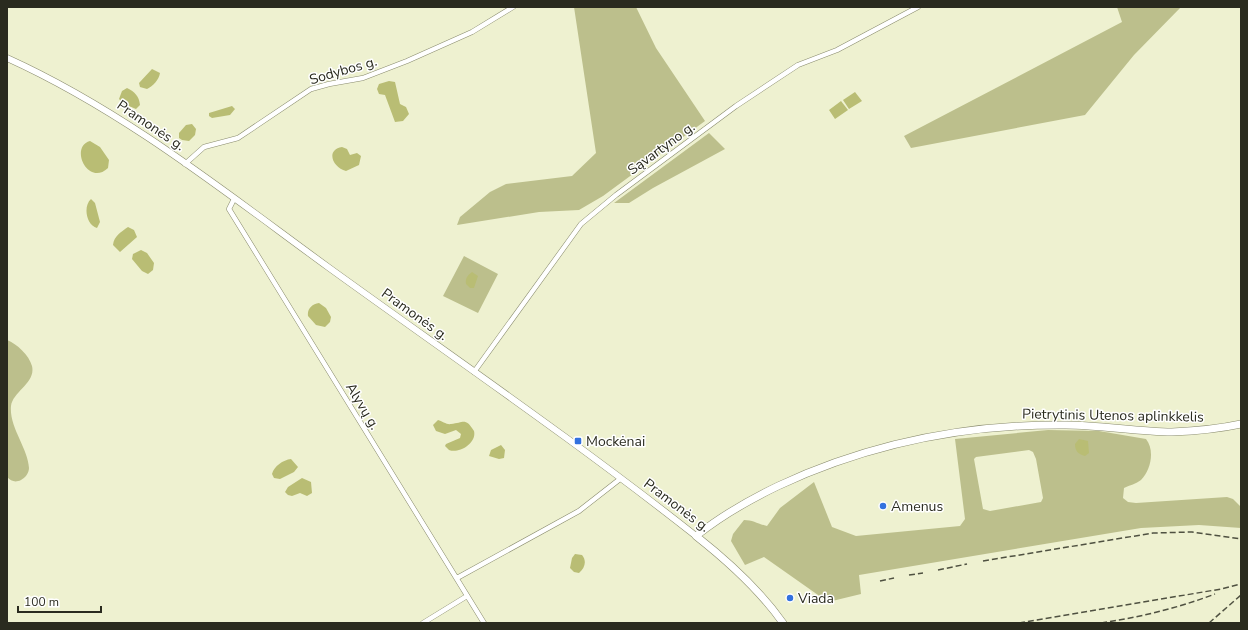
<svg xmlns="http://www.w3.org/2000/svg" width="1248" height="630" font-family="'Nunito Sans',sans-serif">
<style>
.green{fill:#bcbf8c;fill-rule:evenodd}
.water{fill:#b9bd74}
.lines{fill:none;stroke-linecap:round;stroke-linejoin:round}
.minor-casing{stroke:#898b6d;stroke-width:5.5}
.secondary-casing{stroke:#898b6d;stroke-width:7}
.trunk-casing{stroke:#898b6d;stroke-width:8}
.minor{stroke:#fff;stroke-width:4.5}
.secondary{stroke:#fff;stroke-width:6}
.trunk{stroke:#fff;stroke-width:7}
.rail{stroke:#4f5141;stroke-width:1.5;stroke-dasharray:6 3;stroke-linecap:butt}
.poi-dot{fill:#3371df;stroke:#fff;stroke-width:1.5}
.labels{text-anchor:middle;stroke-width:3;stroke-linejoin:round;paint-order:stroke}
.street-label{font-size:14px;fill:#2a2b1f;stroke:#fff}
.poi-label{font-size:14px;fill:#2a2b1f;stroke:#fff;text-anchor:start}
</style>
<rect width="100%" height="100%" fill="#eef1d0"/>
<path class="green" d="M574,7H636L656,48L705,121L603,196L579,210L539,212L457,225L460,217L490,192L506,184L572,176L596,153Z
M1117,7H1181L1134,55L1085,115L911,148L904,136L1122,22Z
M709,133L725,149L653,188L629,203H614Z
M464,256L498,274L478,313L443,296Z
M7,340C17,344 29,355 32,366C36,383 13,391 11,406C9,427 28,448 29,468C29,473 25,478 21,480C15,483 11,481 7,477Z
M1048,430L1099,431L1146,439C1155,450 1151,470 1141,480C1136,484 1130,485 1124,488L1123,498L1128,502L1136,503L1227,497L1233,499L1241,507V528L1199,525L1141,528L859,575L861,594L828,602L764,557L745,565L731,541L733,534L744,520C753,520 758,524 767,526L780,508L814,482L832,527L856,536L960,526L965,519L955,439ZM1029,450L1033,452L1036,459L1043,498L1041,502L990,511L983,509L974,459L976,457Z"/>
<path class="water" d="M152,69L160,73C159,80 153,86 147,89L140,87L139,83Z
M389,81L395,82L400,104L406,107L409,114L403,121L395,122L385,95L379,94L377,89L379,84Z
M127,88C135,92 139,96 140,105L136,109L124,104L119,99L122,91Z
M855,92L862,101L849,109L843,100Z
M841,101L848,110L835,119L829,110Z
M232,106L235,109L230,115L212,118L209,116V113Z
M192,124L196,129L195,135L189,141L182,140L179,138V133L186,125Z
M90,141L100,147L109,160L108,168C88,187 69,147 90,141Z
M342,147L347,149L350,155L357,153L361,156L359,165L346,171C333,168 325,150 342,147Z
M91,199L95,203L100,222L97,228C86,225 83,206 91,199Z
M128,227L134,230L137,237L120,252L113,245C114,236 121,232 128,227Z
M141,250L147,253L154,263L153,270L148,274L142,271L132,259L133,254Z
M472,272L478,276L474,288H470L466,284C465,278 468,275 472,272Z
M319,303L326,308L331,317L330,322L325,327L316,325L308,316C307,309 312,304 319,303Z
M438,420C442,421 447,425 451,424C464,423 465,417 474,431C477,443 459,454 449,450L445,446L446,444L460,438L461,434L456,430L445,434L436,431L433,425Z
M1079,439L1088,441L1089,453L1085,456C1078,454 1075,451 1075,444Z
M501,445L505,450L504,458L499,459L489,456L491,450Z
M291,459L298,467L294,472L280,479L274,478L272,474C274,466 283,460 291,459Z
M302,478L311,482L312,493L307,496L300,493L292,496L288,495L285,492L288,487Z
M575,554L582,555C587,561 585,568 579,573L574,572L570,568L572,558Z"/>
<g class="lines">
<g class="minor-casing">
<path id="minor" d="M185,164L204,147L238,138L311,89L329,84L363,78L407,61L472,32L513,7
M234,199L229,209L484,623
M474,372L581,224L616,195L736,106L798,65L837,50L918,7
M457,578L579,511L620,479
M423,623L467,596"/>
</g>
<g class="secondary-casing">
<path id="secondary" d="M7,58C124,111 225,192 328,267C451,356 577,442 696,536"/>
</g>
<g class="trunk-casing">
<path id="trunk" d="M783,623C759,589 729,562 696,536C721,516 749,500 778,486C868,444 967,424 1066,425C1102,425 1137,432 1172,432C1195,431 1218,429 1241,424"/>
</g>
<use href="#minor" class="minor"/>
<use href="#secondary" class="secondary"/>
<use href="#trunk" class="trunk"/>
<path class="rail" d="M983,561L1153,533L1192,532L1241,539
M938,570L967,564
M909,575L923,573
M880,581L894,578
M1019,623L1221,589L1241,584
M1101,623C1141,617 1178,608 1215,594
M1209,623L1241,595"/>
</g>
<g class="poi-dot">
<rect x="574" y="437" width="8" height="8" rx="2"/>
<circle cx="883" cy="506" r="4"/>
<circle cx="790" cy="598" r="4"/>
</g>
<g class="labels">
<g class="street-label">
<text transform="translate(343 70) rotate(-16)" y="5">Sodybos g.</text>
<text transform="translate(151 125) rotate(34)" y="5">Pramonės g.</text>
<text transform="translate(661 148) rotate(-36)" y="5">Sąvartyno g.</text>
<text transform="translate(415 314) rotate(36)" y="5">Pramonės g.</text>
<text transform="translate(363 406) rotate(59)" y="5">Alyvų g.</text>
<text transform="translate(1113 415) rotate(1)" y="5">Pietrytinis Utenos aplinkkelis</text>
<text transform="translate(677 505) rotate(37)" y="5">Pramonės g.</text>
</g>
<g class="poi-label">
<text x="586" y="446">Mockėnai</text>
<text x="891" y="511">Amenus</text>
<text x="798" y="603">Viada</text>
</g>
</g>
<rect width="1248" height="630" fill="none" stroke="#2a2b1f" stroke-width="16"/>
<path d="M18 606v6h83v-6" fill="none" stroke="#2a2b1f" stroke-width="2"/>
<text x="24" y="606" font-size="12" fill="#2a2b1f" stroke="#ffffff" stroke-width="3" paint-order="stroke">100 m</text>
</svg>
